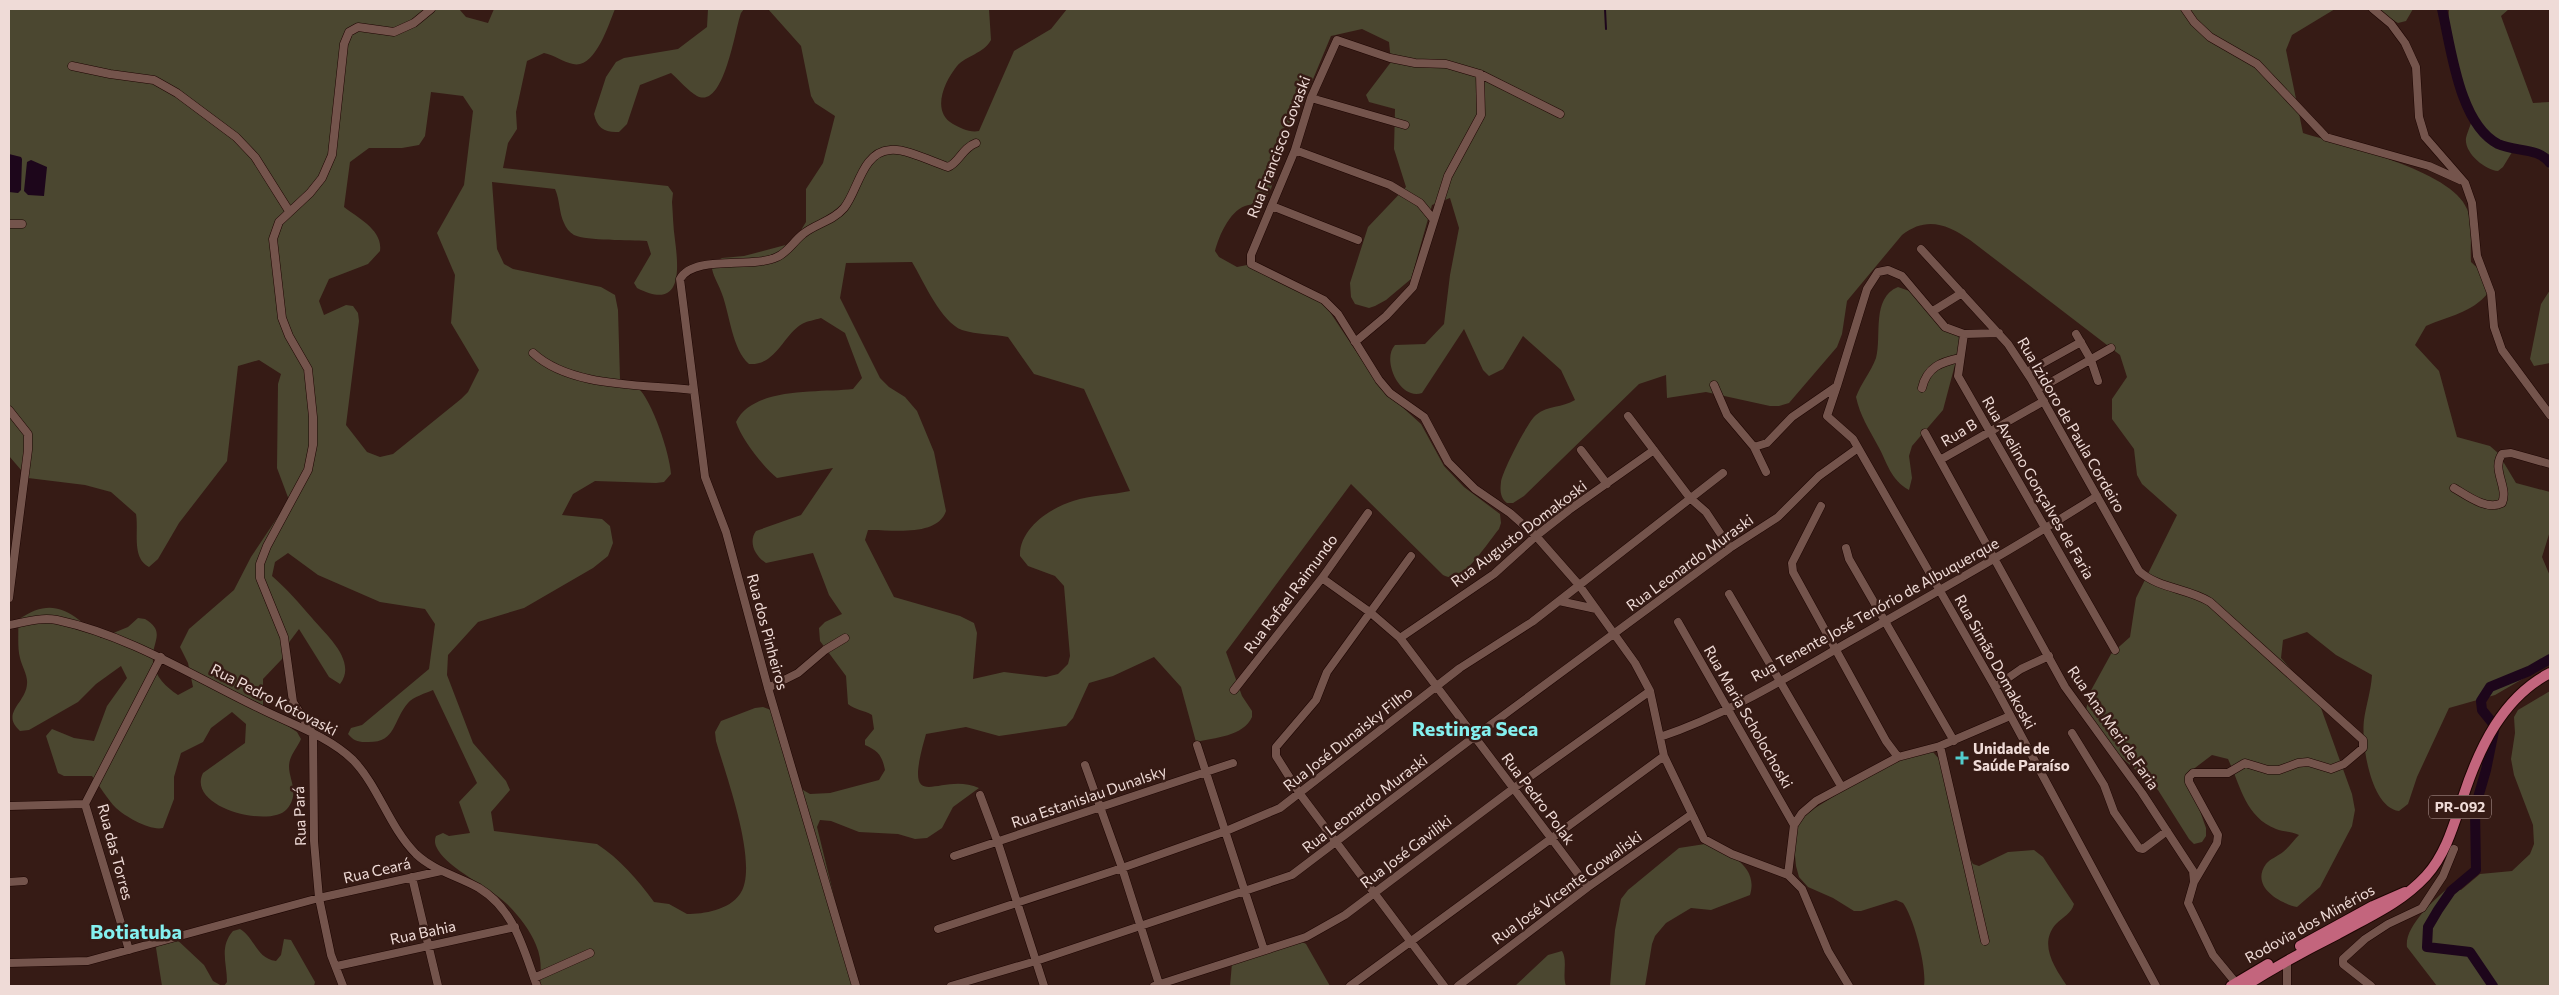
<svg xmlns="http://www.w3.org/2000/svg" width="2559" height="995" font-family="Commissioner,sans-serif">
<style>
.green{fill:#4b4730;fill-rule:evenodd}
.water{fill:#1d061b}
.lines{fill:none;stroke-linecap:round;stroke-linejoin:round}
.stream{stroke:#1d061b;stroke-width:2}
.river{stroke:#1d061b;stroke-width:10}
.minor-casing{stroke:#1d0502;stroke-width:9}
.major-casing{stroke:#1d0502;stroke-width:12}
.minor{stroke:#74544c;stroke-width:8}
.major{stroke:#c3657d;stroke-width:10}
.poi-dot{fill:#52cdcd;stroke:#361b15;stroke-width:2}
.labels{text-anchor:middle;stroke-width:5;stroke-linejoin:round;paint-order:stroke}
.shield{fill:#361b15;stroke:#b8a19d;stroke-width:1}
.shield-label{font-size:14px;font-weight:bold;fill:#efdbd7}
.street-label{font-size:15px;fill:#efdbd7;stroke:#361b15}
.poi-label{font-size:15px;font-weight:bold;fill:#efdbd7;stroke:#361b15;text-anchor:start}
.district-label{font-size:20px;font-weight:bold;fill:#84f0ef;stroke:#361b15}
</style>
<rect width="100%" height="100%" fill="#361b15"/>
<path class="green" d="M9,9H459L466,17L488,23L494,9H615C608,26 595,69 573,64C563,62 554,55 544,53L527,61L516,112L517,129L508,143L503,168L668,186L673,193L672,202C673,214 673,227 675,240C679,271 682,311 637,288L634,283L651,254L647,241C630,240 587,241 574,235C569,232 566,228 564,223C559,213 560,200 555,189L492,182L497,249L504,264L513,269L601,287L615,295L618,310L620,379C626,382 633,384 638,388C652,400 670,454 671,474L664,482L656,483L595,481L573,494L562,515L602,519L610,526L613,543L608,556L593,568L524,608L478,622L448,655L447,675L473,743L506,781L510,790L491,812L494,831L597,844C620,859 638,880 654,902L669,904L687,914C704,914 729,910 740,894C760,866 725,773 716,741L715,732L721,721L755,708L763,707L771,710L798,782L803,790L810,794L830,793L879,780L885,770C882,755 878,751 865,745V740L874,729L872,715C864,710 855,710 848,704L846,676L820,641L819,628L825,622L842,614L829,595L813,553L766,563C755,556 748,542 756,531L801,515L833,468L777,478C763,467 741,438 736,422C753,386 820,393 853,389L862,378L845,333L821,318C815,320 807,321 802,324C783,335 776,366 749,364C732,349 730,315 722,294C719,285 714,278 712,269L715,262L722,258L744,256L793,243L806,222V189L823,163L835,116L815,103L811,96L801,46L768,9H989L991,40C983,54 967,55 957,66C944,82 931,112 953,124C960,128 970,133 979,131L1014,51L1051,29L1067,9H2335L2292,35L2286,50L2303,133C2341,145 2452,170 2467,209C2473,224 2470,246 2471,262L2486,276L2488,293C2472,313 2448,316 2426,326L2415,345L2439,371L2457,437L2490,446L2498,453L2516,483L2550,492V531L2542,557L2550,576V663L2495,695L2449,708L2417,777L2408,804L2399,811C2371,808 2361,744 2364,720C2366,705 2371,691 2372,675L2336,655L2307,632L2283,640L2281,658L2313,694L2321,708L2352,794L2355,810L2352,826L2320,887L2297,907C2279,903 2250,886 2266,864C2270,859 2278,856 2283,852C2289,847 2294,840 2299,835C2292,831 2283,832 2276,829C2245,817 2240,784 2228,759L2212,755L2187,774L2206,828V836L2202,842L2194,844L2189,839L2158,790L2101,739L2086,711L2089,694L2111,654L2130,637L2136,598L2177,515L2142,484L2137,475L2134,449L2112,419V399L2127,377L2120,355L1970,240C1947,224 1926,216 1902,235L1847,301L1842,334L1837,347L1789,403L1779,406H1770L1706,392L1667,398L1666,375L1639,384L1524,496L1513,503H1507C1500,498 1500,490 1501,482C1502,472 1528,421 1536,415C1548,405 1562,408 1575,400L1561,370L1523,336L1503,369L1489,376L1483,370L1464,329L1422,393C1400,401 1381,360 1395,345L1425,344L1444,324L1450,275L1459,228L1450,198L1432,205L1411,279L1386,300L1375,306L1369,308L1355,304L1351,297L1350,283L1368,227L1406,187L1394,149L1395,109L1369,102L1366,95L1391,62L1389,42L1362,29L1331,36L1301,108L1291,126L1271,189L1264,200C1258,204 1252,204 1245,206C1229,212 1219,236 1215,251L1219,257L1237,267L1247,265L1322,300L1379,386L1421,424L1444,466L1464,487L1500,514L1501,523L1499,529C1490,540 1468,573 1455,577C1451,578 1447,577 1443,575L1351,484L1226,652L1242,696L1252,711V717C1244,736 1214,738 1196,742L1181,687L1154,657L1113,676L1089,683L1073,718L1066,726L999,736L966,727L926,734C901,821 939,770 979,788L953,807L942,828L927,838L915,839L898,834L859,832L831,821L820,820L817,827L856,986H540C541,972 542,958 536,945C530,930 519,916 507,904C489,887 449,869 438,850C435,845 434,841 436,836L443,833L449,836L470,833L459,802L477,783L433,690C426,693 413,697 408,703C392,721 397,744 365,742C357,742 353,740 348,734L351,728L362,725L429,669L435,624L425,609L380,602L318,575L288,553L275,562L272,576C287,589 299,603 312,618C325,634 358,661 340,684L329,677L299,629L290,641L282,659L263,679V710L297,732L301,739C298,746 292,753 290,760C285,776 302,791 287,809C270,829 186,807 203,773L245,743L246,724L232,712L211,728L203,742L181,753L174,777V799L163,828C150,831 126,817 116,808C107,799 100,786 92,776H64L58,773L46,736L52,729L74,738L94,741L107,706L127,678L121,666L96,684L78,702L29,730L20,731C0,713 26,703 27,684C28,675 22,667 20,658C17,647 19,632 18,620C55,594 72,614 101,638L128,627L138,618L145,619C167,632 151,642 153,661C155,677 166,687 178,695L193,687L188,663L180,647L189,629L234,590L251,557L289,500L277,468L278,384L281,374L259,360L238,366L227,461L179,523L158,559L149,567C131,558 139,531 136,514L111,492L85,485L28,478L9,456ZM431,92L463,96L473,111L464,185L437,233L455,275L451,323L479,370L468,392L461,399L393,454L380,457L367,452L346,425L359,321L358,313L353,306L346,305L324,315L319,301L329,279L368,264L380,251C383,230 358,218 344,207L350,162L369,148H402L419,145L425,136ZM912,262C924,282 941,322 962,330C977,335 993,334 1008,337L1034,374L1084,389L1130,491C1112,495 1091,495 1073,501C1050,508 1019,529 1020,556L1028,566L1055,576L1064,586L1070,656L1068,664L1058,674L1046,677L1004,672L973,679L977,633L974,623L960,616L894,597L865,540L868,530C889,529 937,538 946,511L934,452L917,411L905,397L889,387L880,378L840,298L846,263Z
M708,9H744L741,13C735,29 724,110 697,96C688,91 679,80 671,73L640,85L627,124L619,132C605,133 597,128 594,114L606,77L616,62L624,58L678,49L707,27Z
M2375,9H2413L2406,21L2398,23Z
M2449,9H2509L2501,16L2533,103L2550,102V170L2533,149H2514L2503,167L2498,171C2485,170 2464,153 2466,138C2468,130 2472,123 2473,114L2450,53L2447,38Z
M1898,287L1915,293L1958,336L1961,342L1943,410L1912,446L1909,456L1912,478L1909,490C1890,479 1888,464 1878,446C1869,429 1860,416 1856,397C1861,383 1871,372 1876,358C1882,336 1871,298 1898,287Z
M2550,290V363L2534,366L2530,359L2541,304Z
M2550,691V986H2437L2407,947C2404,927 2434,900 2449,887L2461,890L2480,874L2512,871L2530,854L2534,844L2533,825L2514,775L2511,759L2515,733L2514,717L2518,710Z
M1923,750L1933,752L1939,759L1967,853L1973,864L1979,866L2008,852L2034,850L2043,857L2074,904C2071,914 2064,916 2056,924C2038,944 2055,968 2067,986H1924C1927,968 1914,918 1903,903L1896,900L1861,911H1854L1833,898L1808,887L1799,877L1796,866L1793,836L1801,819L1815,808L1881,767Z
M1705,844C1728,852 1759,866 1750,895L1711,910L1691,908L1666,923L1655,936L1652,944L1645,986H1610L1615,930L1621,899L1628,890L1679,848Z
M240,929C255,938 256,958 276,961L281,955L284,939L291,940L315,982L314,986H224L227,982C227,963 219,947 233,931Z
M172,935L204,965L213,981L222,986H162L156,948L162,936Z
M1299,940L1306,944L1330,986H1230L1232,963Z
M1562,951C1568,961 1562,975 1566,986H1515L1548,955Z"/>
<path class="water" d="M9,154L21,157L22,159L21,190L18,193L9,192Z
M31,160L47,167L44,196L28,195L24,191L27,162Z"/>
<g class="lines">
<path class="stream" d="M1605,9L1606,29"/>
<path class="river" d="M2442,9C2451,47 2459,124 2498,144C2515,152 2538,147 2550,163
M2493,986L2470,952L2427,947L2428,927L2438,910L2451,891L2476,870L2475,808L2486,770L2495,726L2482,710L2481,701L2490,687L2529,671L2550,659"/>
<g class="minor-casing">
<path id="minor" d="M2185,9L2194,22L2210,37L2257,64L2326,137L2429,166L2460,180
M2373,9L2391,24L2405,43L2416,67L2419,117L2425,137L2465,183L2472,203L2477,256L2491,293L2494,327L2502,350L2550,415
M72,66L110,74L154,80L177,93L236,137L255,157L289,211
M1311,98L1405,125
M1560,114L1480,74L1446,64L1415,63L1390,58L1337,40L1311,98L1295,150L1251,255V264L1324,300L1338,314L1379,380L1390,393L1424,417L1448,462L1475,489L1510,513L1536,536L1579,585L1635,663L1650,691L1664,756L1704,839L1732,854L1788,875L1802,889L1828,951L1849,986
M1295,150L1390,185L1420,203L1434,220
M1272,206L1358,240
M9,224H22
M1921,249L2008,344L2031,379L2139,571C2159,589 2187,588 2210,602L2363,740V748L2344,764L2331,769L2308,762L2298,763L2279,770H2268L2245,763L2228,773H2193L2189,777V782L2218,835L2217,843L2194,882
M1933,311L1962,293
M1964,334L1958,376L2115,650
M2076,334L2091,360L2098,381
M1355,342L1386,316L1413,287L1448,176L1481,115L1480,74
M533,353C571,388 643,384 693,390
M2027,372L2081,342
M1714,385L1727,415L1754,447L1766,472
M1837,386L1827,416L1853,439L1995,687L2156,986
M1922,388C1927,367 1941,362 1960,358
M2037,390L2111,348
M9,410L28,434V450L9,598
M1628,416L1690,498L1706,512L1730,548
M1925,433L2065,687L2142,793L2193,871L2194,882L2188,903L2213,955L2236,983
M1754,447L1767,443L1792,417L1837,386L1867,289L1878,272L1888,270L1902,276L1945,327L1964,334L1999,333
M1581,450L1607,484
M1940,460L2044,401
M2454,488C2466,495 2487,511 2502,503C2509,487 2491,470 2502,454L2511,453L2550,464
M1821,506L1792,563L1793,572L1886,741L1898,757
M1846,548L1849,559L1954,741
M1411,556L1327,672L1316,700L1276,747V756L1300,794L1444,986
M1322,578L1371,613L1400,638L1588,887
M1729,594L1841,786
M1559,601L1596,609
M1678,622L1794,825
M9,625C25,622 41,617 57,620C131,636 194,677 261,709C291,724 328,736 353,760C379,787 389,827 416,854C434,871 458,876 479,888C515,910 523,949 537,986
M1400,638L1494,574L1536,536L1569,510L1654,450
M1995,687L2021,669L2049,656
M768,688L798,673L825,650L845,638
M1234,690L1322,578L1368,513
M2072,733L2104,785L2114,812L2139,848L2143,849L2167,831
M1660,737C1727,715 1791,675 1852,640C1935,593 2017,547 2097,496
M1197,745L1264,950
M1940,746L1985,941
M1085,765L1122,868L1159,984
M980,795L998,843L1044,986
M9,806L85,804
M954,856L1233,763
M1788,875L1794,825L1802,813L1816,801L1898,757L1940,746L2010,716
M412,877L438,986
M9,882L24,881
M938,929L1122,868L1226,831L1280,808L1460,668L1532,622L1723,473
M129,950L85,804L161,657
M2287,961V986
M9,963L88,961L319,898L441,871
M337,966L515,927
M534,978L590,953
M343,986L331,955L319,898L314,841L313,734L293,702L284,637L260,578V564L267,546L308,470L313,445V417L308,369L289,336L282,318L273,239L279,222L310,193L322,178L332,155L344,44L349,32L358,27L394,32L414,23L431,9
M856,986L768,688L726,532L705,477L680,279C694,254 753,269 777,257C787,253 794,241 803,234C815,224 833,221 844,208C858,191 862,152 890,150C905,148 933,162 948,167C959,163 962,148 976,143
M951,986L1036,961L1292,875L1474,737L1730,548L1778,517L1819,476L1858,448
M1154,986L1306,937L1345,915L1514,788L1650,691
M1350,986L1664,756
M1458,986L1588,887L1692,814
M2371,986L2343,964V959L2365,939L2388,924L2422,908L2443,876L2454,849"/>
</g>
<g class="major-casing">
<path id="major" d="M2300,946L2373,906L2405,892
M2231,986L2268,964
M2245,986C2275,967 2306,950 2338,934C2370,916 2401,903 2426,876C2446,854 2454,824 2463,797C2479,748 2503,697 2550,673"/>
</g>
<use href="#minor" class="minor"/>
<use href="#major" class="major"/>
</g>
<path class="poi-dot" d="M1959.5 750.5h5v5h5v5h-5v5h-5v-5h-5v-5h5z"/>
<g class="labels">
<rect class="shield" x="2429" y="795.5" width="62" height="23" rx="4"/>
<g class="shield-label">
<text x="2460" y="812">PR-092</text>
</g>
<g class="street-label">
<text transform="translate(1279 147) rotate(-69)" y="5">Rua Francisco Govaski</text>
<text transform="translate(2071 425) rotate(60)" y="5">Rua Izidoro de Paula Cordeiro</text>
<text transform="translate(1959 433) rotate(-31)" y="5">Rua B</text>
<text transform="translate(2038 488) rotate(60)" y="5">Rua Avelino Gonçalves de Faria</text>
<text transform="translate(1519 534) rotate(-37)" y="5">Rua Augusto Domakoski</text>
<text transform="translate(1690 563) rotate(-36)" y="5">Rua Leonardo Muraski</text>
<text transform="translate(1291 594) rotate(-53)" y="5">Rua Rafael Raimundo</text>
<text transform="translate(1875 610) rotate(-29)" y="5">Rua Tenente José Tenório de Albuquerque</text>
<text transform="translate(767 632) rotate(75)" y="5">Rua dos Pinheiros</text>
<text transform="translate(1995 662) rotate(61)" y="5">Rua Simão Domakoski</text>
<text transform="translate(274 700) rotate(27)" y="5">Rua Pedro Kotovaski</text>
<text transform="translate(1748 717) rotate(60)" y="5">Rua Maria Scholochoski</text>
<text transform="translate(2113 728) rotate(55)" y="5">Rua Ana Meri de Faria</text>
<text transform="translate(1348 739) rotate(-38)" y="5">Rua José Dunaisky Filho</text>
<text transform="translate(1089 797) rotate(-19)" y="5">Rua Estanislau Dunalsky</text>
<text transform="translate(1538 799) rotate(53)" y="5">Rua Pedro Polak</text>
<text transform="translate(1365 804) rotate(-37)" y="5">Rua Leonardo Muraski</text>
<text transform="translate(300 816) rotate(-92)" y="5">Rua Pará</text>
<text transform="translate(115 852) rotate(75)" y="5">Rua das Torres</text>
<text transform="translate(1406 852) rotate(-37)" y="5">Rua José Gaviliki</text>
<text transform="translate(377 871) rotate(-13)" y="5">Rua Ceará</text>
<text transform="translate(1567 888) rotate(-36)" y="5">Rua José Vicente Gowaliski</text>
<text transform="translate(2310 924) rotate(-29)" y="5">Rodovia dos Minérios</text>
<text transform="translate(423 933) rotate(-12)" y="5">Rua Bahia</text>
</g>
<g class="poi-label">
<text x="1973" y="754">Unidade de<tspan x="1973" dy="17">Saúde Paraíso</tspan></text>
</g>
<g class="district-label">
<text x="1475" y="736">Restinga Seca</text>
<text x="136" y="939">Botiatuba</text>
</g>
</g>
<rect width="2559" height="995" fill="none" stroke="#efdbd7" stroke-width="20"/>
</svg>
